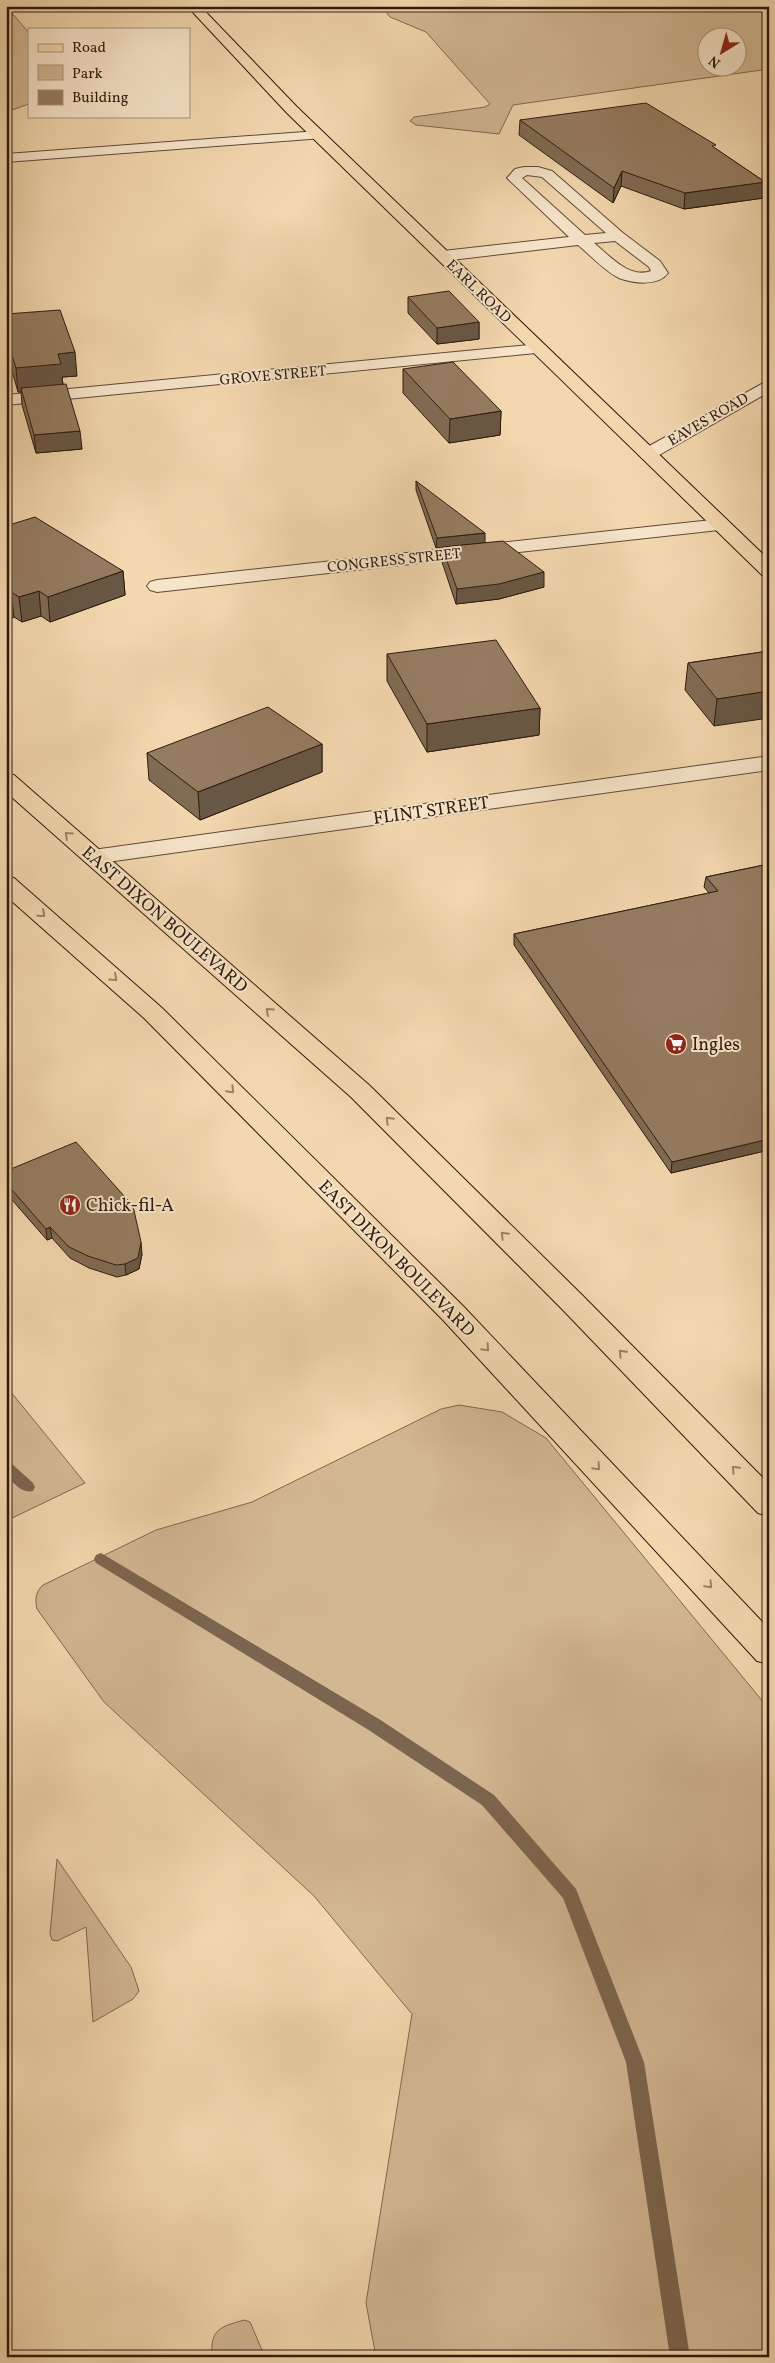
<svg xmlns="http://www.w3.org/2000/svg" width="775" height="2363" font-family="Vollkorn,serif">
<style>
.green{fill:#d2b793;stroke:#806850;fill-rule:evenodd}
.lines{fill:none;stroke-linecap:round;stroke-linejoin:round}
.stream{fill:#7c654e;fill-rule:evenodd}
.minor-casing{stroke:#604936;stroke-width:2}
.major-casing{stroke:#2f1a0e;stroke-width:2}
.highway-casing{stroke:#2f1a0e;stroke-width:2}
.minor{fill:#f7e5ca;fill-rule:evenodd}
.major{fill:#f3d7ae;fill-rule:evenodd}
.highway{fill:#f3d7ae;fill-rule:evenodd}
.wall{fill:#806b53;stroke:#2f1a0e}
.shaded-wall{fill:#685744;stroke:#2f1a0e}
.building{fill:#957c61;stroke:#2f1a0e}
.oneway{stroke:#9b8266}
.labels{text-anchor:middle;stroke-width:4;stroke-linejoin:round;paint-order:stroke}
.far-street-label{font-size:15px;fill:#2f1a0e;stroke:#f7e5ca}
.street-label{font-size:18px;fill:#2f1a0e;stroke:#f7e5ca}
.poi-label{font-size:18px;fill:#2f1a0e;stroke:#f7e5ca;text-anchor:start}
</style>
<rect width="100%" height="100%" fill="#f3d7ae"/>
<filter id="stains"><feTurbulence type="fractalNoise" baseFrequency=".004" numOctaves="4"/><feColorMatrix values="0 0 0 0 .2 0 0 0 0 .09 0 0 0 0 .02 0 0 0 .5 -.17"/></filter>
<radialGradient id="worn" r=".72"><stop offset=".6" stop-color="#630" stop-opacity="0"/><stop offset="1" stop-color="#630" stop-opacity=".3"/></radialGradient>
<path class="green" d="M6,6L29,33V104L6,112Z
M391,6H769V69L513,105L499,134L416,125L410,121L414,117L485,107L490,104L426,32L390,17L385,11ZM708,38H738V68H708Z
M6,1386L85,1483L6,1521Z
M459,1405L502,1412L546,1438L769,1709V2357H376L366,2303L412,2014L314,1896L104,1702L37,1609C35,1600 35,1592 43,1585L156,1530L252,1502L441,1409Z
M57,1859L131,1967L139,1991L133,1999L93,2022L86,1927L57,1941L52,1940L50,1934Z
M244,2320L250,2322L265,2357H212C210,2329 220,2327 244,2320Z"/>
<g class="lines">
<path class="stream" d="M6,1462L11,1463L33,1483L35,1487L33,1491C22,1494 14,1483 6,1476Z
M101,1553L379,1719L494,1795L576,1889L644,2062L690,2357H670L626,2062L563,1898L482,1805L367,1729L96,1563L94,1559L96,1555Z"/>
<g class="minor-casing">
<path id="minor" d="M318,131L325,135L323,138L6,162V154Z
M524,167H538L552,171L623,233L660,261L668,273C658,287 632,283 619,278C606,272 589,254 578,245L443,261L438,259L435,256L438,253L443,251L569,237L507,178L515,169ZM527,175L542,177L606,233L585,235L522,178ZM615,241L649,267L651,271C629,279 610,256 594,243Z
M540,344L546,346L548,349L546,352L6,405V395Z
M769,380V392L654,458H642L639,454L642,450Z
M721,519L728,521L730,525L728,529L157,592L150,590L147,586L150,582L157,580Z
M769,756V770L93,864L85,862L81,857L85,852L93,850Z"/>
</g>
<g class="major-casing">
<path id="major" d="M187,6H200L297,107L769,560V577L762,575L287,113Z"/>
</g>
<g class="highway-casing">
<path id="highway" d="M6,773L14,775L369,1085L582,1295L769,1484V1516L758,1513L562,1309L351,1097L6,792Z
M6,876L14,878L162,1008L463,1306L769,1629V1664L757,1661L443,1320L144,1018L6,896Z"/>
</g>
<use href="#minor" class="minor"/>
<use href="#major" class="major"/>
<use href="#highway" class="highway"/>
</g>
<path class="wall" d="M520,120L716,149L765,182L764,198L684,209L621,186L613,203L519,135Z
M408,297L479,322V339L437,344L408,313Z
M6,314L77,376L62,377L63,384L82,449L36,453L22,405L21,392H18L6,350Z
M403,369L501,411L500,435L449,443L403,393Z
M416,481L485,543L544,587L499,599L456,604L442,562V547L436,548L416,490Z
M6,526L123,571L125,595L50,622L41,616L22,622L14,617L6,622Z
M769,651L714,726L685,690L688,663Z
M387,654L540,708L539,735L427,752L387,681Z
M322,744V772L200,820L149,780L147,753Z
M769,864V1150L671,1173L514,945V934L709,893L704,887L706,877Z
M6,1171L142,1254L139,1269L126,1275L117,1277L89,1268L70,1258L52,1238L47,1240L6,1193Z"/>
<path class="shaded-wall" d="M622,171L621,186L613,203L614,188Z
M765,182L764,198L684,209L685,193Z
M479,322V339L437,344V328Z
M75,352L77,376L62,377L63,388H21V392H18L16,368L58,354Z
M501,411L500,435L449,443L450,419Z
M80,431L82,449L36,453L34,435Z
M485,533V543L436,548L437,538Z
M123,571L125,595L50,622L48,597Z
M544,572V587L499,599L456,604L457,589Z
M39,591L41,616L22,622L19,597Z
M11,592L14,617L6,622V595Z
M769,691V718L714,726L717,699Z
M540,708L539,735L427,752V724Z
M322,744V772L200,820L198,792Z
M769,1139V1150L671,1173L672,1162Z
M50,1227L52,1238L47,1240L46,1229Z
M141,1242L142,1254L139,1269L126,1275L125,1264Z"/>
<path class="building" d="M646,103L716,145L712,146L765,182L685,193L622,171L614,188L520,120Z
M449,291L479,322L437,328L408,297Z
M60,310L75,352L58,354L61,364L16,368L6,336V314Z
M453,362L501,411L450,419L403,369Z
M66,384L80,431L34,435L21,388Z
M416,481L485,533L437,538Z
M35,517L123,571L48,597L39,591L19,597L11,592L6,595V526Z
M503,541L544,572L499,584L457,589L442,547Z
M496,640L540,708L427,724L387,654Z
M769,651V691L717,699L688,663Z
M268,707L322,744L198,792L147,753Z
M769,864V1139L672,1162L514,934L718,891L706,877Z
M76,1142L133,1206L141,1242L138,1258L125,1264L116,1265L88,1256L69,1247L50,1227L46,1229L6,1183V1171Z"/>
<defs><path id="oneway-chevron" d="M-2-3.5L2.5 0L-2 3.5" fill="none" stroke-width="1.6" stroke-linecap="round" stroke-linejoin="round" transform="scale(1.25)"/></defs>
<g class="oneway">
<use href="#oneway-chevron" transform="translate(68 835) rotate(-138)"/>
<use href="#oneway-chevron" transform="translate(42 914) rotate(41)"/>
<use href="#oneway-chevron" transform="translate(114 978) rotate(42)"/>
<use href="#oneway-chevron" transform="translate(269 1011) rotate(-138)"/>
<use href="#oneway-chevron" transform="translate(231 1090) rotate(45)"/>
<use href="#oneway-chevron" transform="translate(389 1120) rotate(-135)"/>
<use href="#oneway-chevron" transform="translate(504 1235) rotate(-135)"/>
<use href="#oneway-chevron" transform="translate(486 1348) rotate(47)"/>
<use href="#oneway-chevron" transform="translate(622 1353) rotate(-134)"/>
<use href="#oneway-chevron" transform="translate(597 1467) rotate(47)"/>
<use href="#oneway-chevron" transform="translate(735 1469) rotate(-134)"/>
<use href="#oneway-chevron" transform="translate(709 1585) rotate(47)"/>
</g>
<defs>
<g id="supermarket-disc" transform="scale(1.125)"><circle r="9.5" fill="#8f2418" stroke="#f7e5ca"/><path d="M-6-5.5h2.5l.6 2H6L4.5 2H-2.5L-4.4-4H-6ZM-1.5 3.2a1.3 1.3 0 1 0 .1 0ZM3 3.2a1.3 1.3 0 1 0 .1 0Z" fill="#fff"/></g>
<g id="restaurant-disc" transform="scale(1.125)"><circle r="9.5" fill="#8f2418" stroke="#f7e5ca"/><path d="M-5-6h1v4h1v-4h1v4h1v-4h1v5L-1.5 .5V6h-2V.5L-5-1ZM5-6V6H3V1.5H1.5Q1.5-4 5-6Z" fill="#fff"/></g>
</defs>
<g fill-rule="evenodd">
<use href="#supermarket-disc" x="676" y="1044"/>
<use href="#restaurant-disc" x="70" y="1205"/>
</g>
<g class="labels">
<g class="far-street-label">
<text transform="translate(479 291) rotate(44)" y="5">EARL ROAD</text>
<text transform="translate(273 375) rotate(-5)" y="5">GROVE STREET</text>
<text transform="translate(708 419) rotate(-30)" y="5">EAVES ROAD</text>
<text transform="translate(394 560) rotate(-6)" y="5">CONGRESS STREET</text>
</g>
<g class="street-label">
<text transform="translate(431 810) rotate(-8)" y="6">FLINT STREET</text>
<text transform="translate(165 919) rotate(41)" y="6">EAST DIXON BOULEVARD</text>
<text transform="translate(397 1258) rotate(45)" y="6">EAST DIXON BOULEVARD</text>
</g>
<g class="poi-label">
<text x="692" y="1050">Ingles</text>
<text x="86" y="1211">Chick-fil-A</text>
</g>
</g>
<rect width="775" height="2363" fill="none" stroke="#f3d7ae" stroke-width="25"/>
<rect x="8" y="8" width="760" height="2348" fill="none" stroke="#2f1a0e" stroke-width="2.5"/>
<rect x="12" y="12" width="750" height="2338" fill="none" stroke="#2f1a0e"/>
<rect x="28" y="28" width="162" height="90" fill="#f7e5ca" stroke="#a7947f"/>
<rect x="38" y="44" width="25" height="8" fill="#f3d7ae" stroke="#a7947f"/>
<text x="72" y="52" font-size="15" fill="#2f1a0e">Road</text>
<rect x="38" y="65" width="25" height="15" fill="#d2b793" stroke="#a7947f"/>
<text x="72" y="78" font-size="15" fill="#2f1a0e">Park</text>
<rect x="38" y="90" width="25" height="15" fill="#957c61" stroke="#a7947f"/>
<text x="72" y="102" font-size="15" fill="#2f1a0e">Building</text>
<g transform="translate(722 52) rotate(217)"><circle r="24" fill="#f7e5ca" stroke="#a7947f"/>
<path d="M0-4L9 19L0 12L-9 19Z" fill="#8f2418"/>
<text y="-8" font-size="14" font-weight="bold" text-anchor="middle" fill="#2f1a0e">N</text>
</g>
<rect width="100%" height="100%" filter="url(#stains)"/>
<rect width="100%" height="100%" fill="url(#worn)"/>
</svg>
